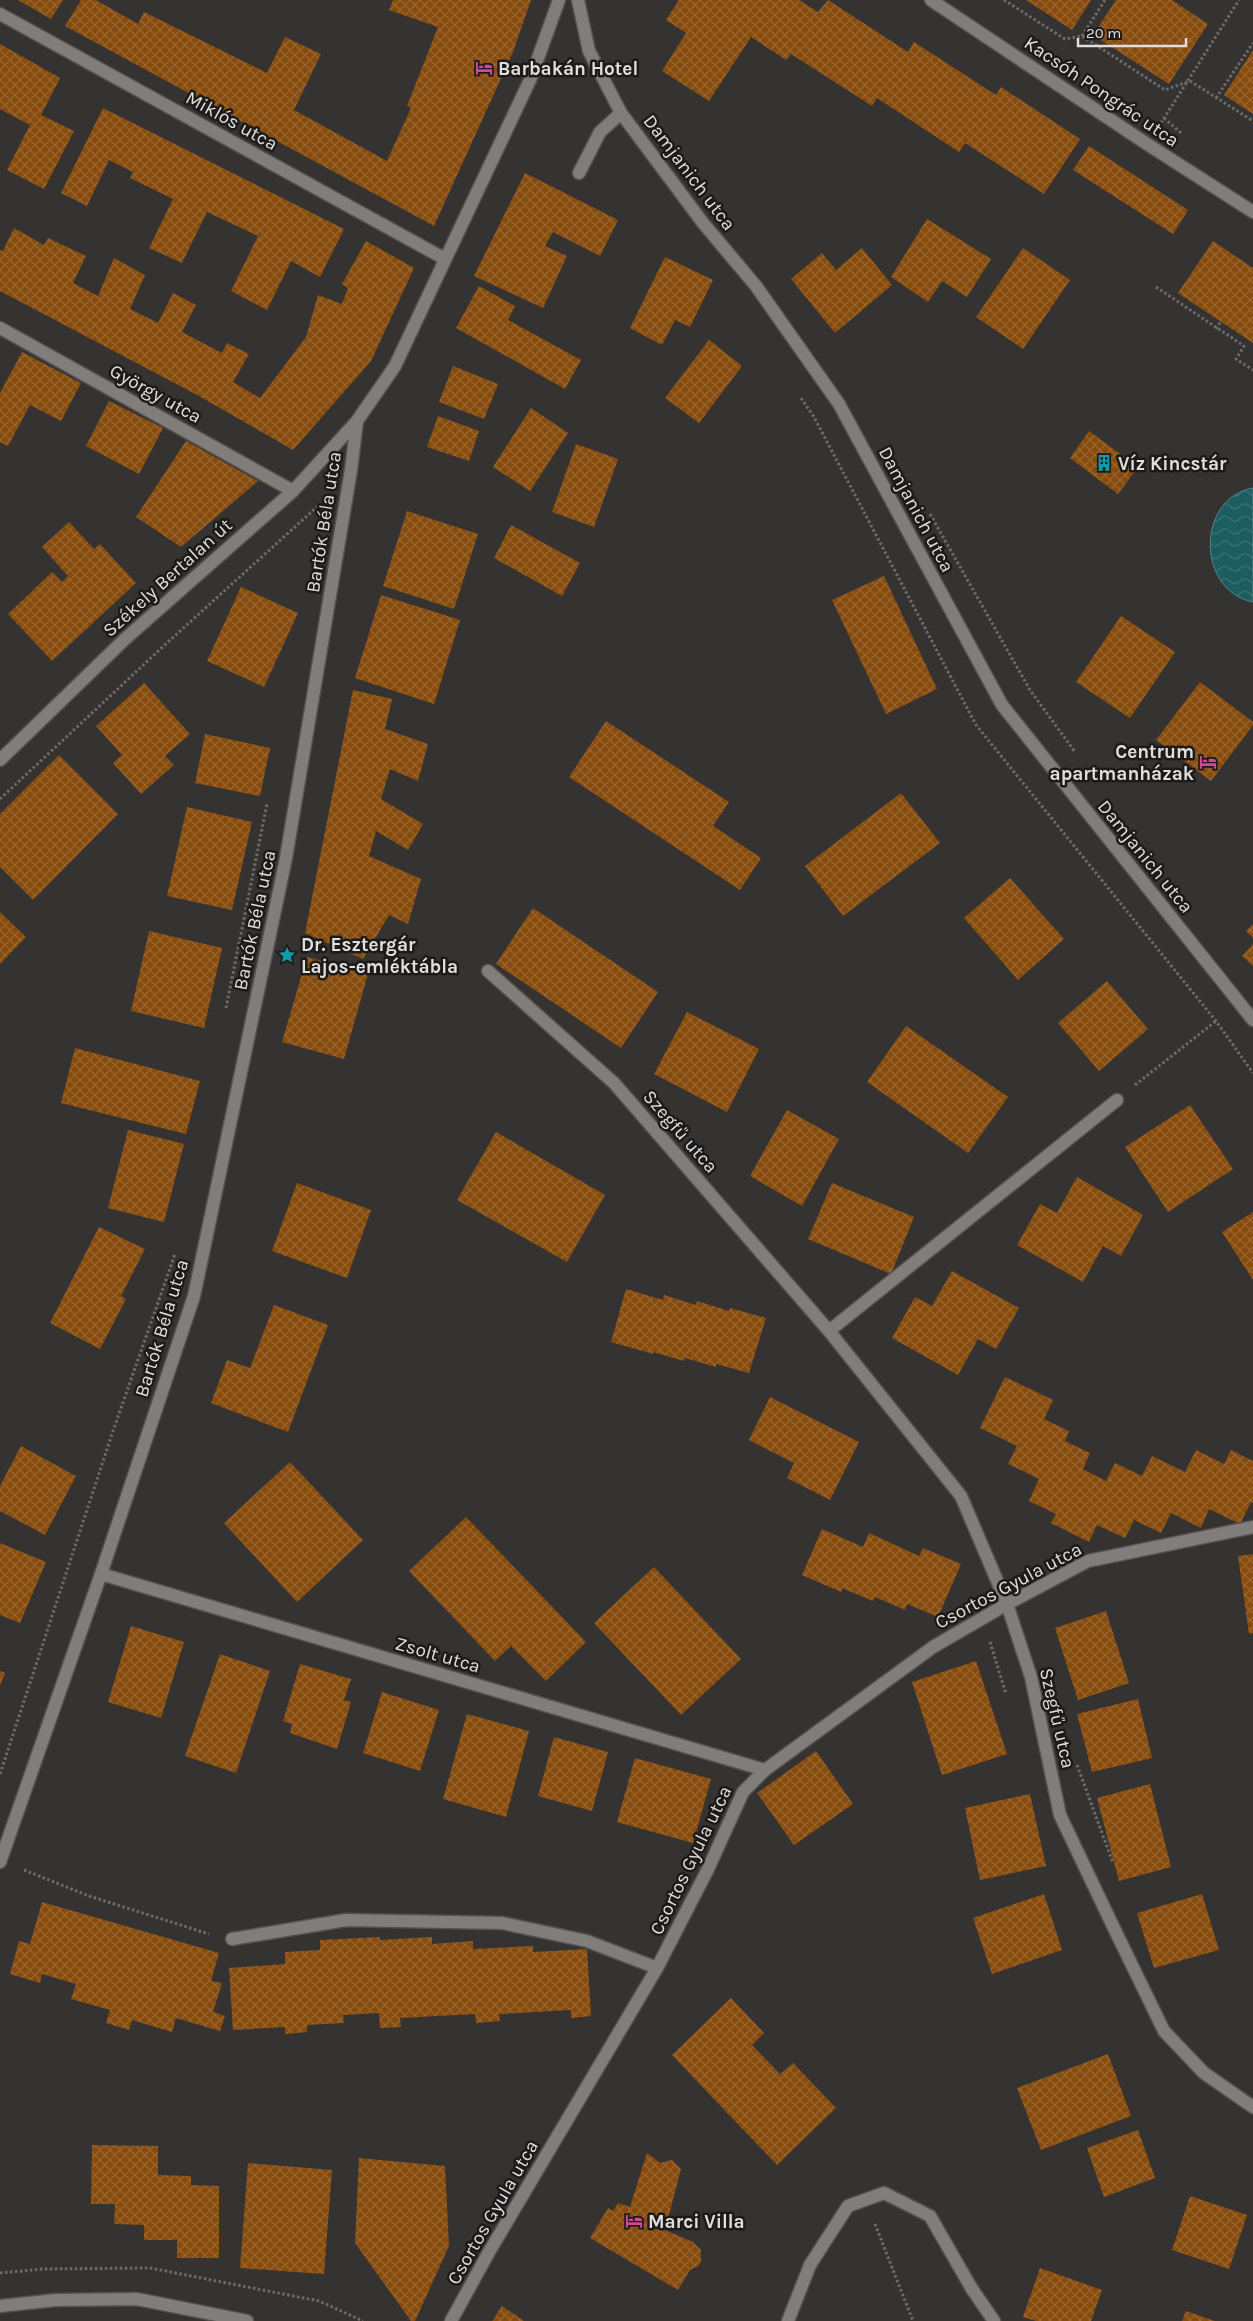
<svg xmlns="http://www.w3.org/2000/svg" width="1253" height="2321" font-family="Karla,sans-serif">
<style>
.water{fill:url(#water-waves);stroke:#568486}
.building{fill:url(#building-cross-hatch)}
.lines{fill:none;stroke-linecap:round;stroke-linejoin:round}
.minor-casing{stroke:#545150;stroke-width:15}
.path{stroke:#6e6c6a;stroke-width:3;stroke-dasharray:2.5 2.5;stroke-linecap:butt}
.minor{stroke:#807d7b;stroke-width:12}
.labels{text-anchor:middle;stroke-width:5;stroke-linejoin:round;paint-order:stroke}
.poi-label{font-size:19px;font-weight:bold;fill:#e1dfde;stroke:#1c1b1a;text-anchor:start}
.street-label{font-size:19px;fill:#e1dfde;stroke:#1c1b1a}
</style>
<defs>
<pattern id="water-waves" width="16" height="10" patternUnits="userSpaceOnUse" patternTransform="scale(1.25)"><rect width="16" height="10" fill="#1b5d60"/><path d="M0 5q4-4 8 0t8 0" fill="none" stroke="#3c7476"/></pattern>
<pattern id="building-cross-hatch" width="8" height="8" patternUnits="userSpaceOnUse" patternTransform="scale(1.25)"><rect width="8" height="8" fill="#874b0c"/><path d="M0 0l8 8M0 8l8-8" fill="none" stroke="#98642f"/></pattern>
</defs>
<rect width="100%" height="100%" fill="#353331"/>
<path class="water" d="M1253,488V602C1196,591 1196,498 1253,488Z"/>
<path class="building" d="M18,0H63L51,19Z
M81,0H96L138,24L144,12L267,73L285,37L321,54L294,110L387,161L411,108L407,106L438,27L389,10L393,0H531L513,52L434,226L65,26Z
M679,0H799L818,12L828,0L908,52L914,42L996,95L1001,87L1080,139L1044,194L965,143L959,152L877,98L872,106L791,54L786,60L751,37L709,101L662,71L686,33L666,20Z
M1026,0H1091L1072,30Z
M1116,0H1172L1208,24L1169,84L1093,35Z
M0,44L60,78L41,115L74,131L44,189L7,170L30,125L0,109Z
M1253,50V114L1224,95Z
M103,108L344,229L320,277L291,261L267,310L231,291L258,236L207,212L182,263L149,248L173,199L130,178L133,172L109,160L87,206L61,193Z
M1089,146L1188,210L1173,234L1073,170Z
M525,173L618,220L600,256L553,232L545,246L567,256L543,308L474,276Z
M927,219L991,259L967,297L942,281L928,302L891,277Z
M14,228L44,245L48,238L86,256L73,283L98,296L114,258L145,275L130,309L158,323L173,293L196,305L182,332L222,353L227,343L249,354L233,382L260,398L306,337L318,295L342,304L348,288L342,284L366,241L414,268L371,361L293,450L199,396L0,291V250L3,251Z
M1213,241L1253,268V343L1178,293Z
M862,248L892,285L835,333L791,279L822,253L836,270Z
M1023,248L1070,280L1023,349L976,317Z
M665,257L713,280L690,327L675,320L662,345L630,328Z
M479,286L515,306L508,320L581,360L565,389L456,328Z
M709,340L742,366L699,423L665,398Z
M22,352L81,383L61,421L30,405L8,446L0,442V393Z
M453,366L498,384L484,419L439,402Z
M109,401L163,428L139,474L86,446Z
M531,408L568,433L530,491L493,467Z
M438,416L479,431L469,461L427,447Z
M1089,431L1138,467L1118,494L1070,458Z
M186,441L258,481L181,547L136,517Z
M576,444L618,459L594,527L552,512Z
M407,511L478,534L454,609L383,586Z
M69,522L94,549L100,544L136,583L52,661L8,614L52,572L62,582L68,576L42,547Z
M511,525L580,563L562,596L494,558Z
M884,576L937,689L886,714L832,600Z
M241,587L298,613L264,687L207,661Z
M381,595L460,620L434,704L355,678Z
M1121,616L1175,652L1130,718L1076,682Z
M1200,682L1253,722V725L1211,781L1156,740Z
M144,683L190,734L165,756L174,765L141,794L113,763L122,755L96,726Z
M353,690L392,699L385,729L428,744L418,781L390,769L381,799L423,824L408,850L376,831L369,856L421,879L408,924L389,915L363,959L305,933Z
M606,721L729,802L713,826L761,858L740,890L569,777Z
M205,734L270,748L260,796L195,783Z
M59,755L118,814L33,900L0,867V814Z
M901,793L940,843L843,916L805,866Z
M187,807L252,822L232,910L167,896Z
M1010,878L1064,939L1018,980L964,918Z
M533,908L658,992L621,1048L496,964Z
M0,912L26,937L0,964Z
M1253,924V938L1246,931Z
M149,931L222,948L204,1028L131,1011Z
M1253,944V966L1242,956Z
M307,957L368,974L344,1059L282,1042Z
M1107,981L1148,1029L1099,1071L1058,1023Z
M687,1012L759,1049L727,1112L654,1074Z
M906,1026L1008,1097L968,1153L867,1082Z
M75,1048L200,1081L186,1134L61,1103Z
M1190,1105L1233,1169L1168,1212L1125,1147Z
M787,1110L839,1139L802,1206L750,1176Z
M128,1130L184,1144L164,1222L108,1208Z
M496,1132L605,1195L567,1262L457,1200Z
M1077,1177L1143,1215L1121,1256L1103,1246L1083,1282L1017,1245L1040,1204L1057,1213Z
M297,1183L371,1210L347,1278L272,1251Z
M832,1183L914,1217L891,1274L808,1239Z
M1253,1212V1280L1222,1232Z
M99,1227L145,1249L121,1296L126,1299L100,1349L50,1323Z
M952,1271L1019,1308L996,1349L978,1339L958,1375L892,1338L915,1297L932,1306Z
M626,1289L663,1300L664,1295L696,1305L697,1301L729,1311L730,1308L766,1318L749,1373L716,1364V1367L685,1358L684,1361L653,1352V1354L611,1342Z
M274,1305L328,1325L288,1432L211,1403L227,1360L250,1368Z
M1005,1377L1053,1400L1044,1419L1069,1431L1065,1441L1090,1453L1083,1469L1106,1481L1115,1463L1142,1476L1152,1456L1185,1472L1196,1450L1224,1464L1231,1450L1253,1461V1503L1251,1502L1240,1524L1209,1509L1201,1528L1171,1513L1161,1533L1134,1520L1125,1538L1097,1525L1089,1542L1051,1523L1056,1514L1029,1501L1039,1479L1008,1464L1017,1446L980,1428Z
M770,1397L859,1442L830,1500L787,1478L794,1463L749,1440Z
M21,1446L76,1476L45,1535L0,1511V1486Z
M290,1462L363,1540L297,1602L224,1523Z
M466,1517L586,1642L546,1681L511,1646L495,1661L409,1571Z
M822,1529L863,1547L869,1533L919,1556L923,1548L961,1564L938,1617L907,1604L905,1610L875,1597L873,1601L842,1588L841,1592L802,1575Z
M0,1543L46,1562L20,1623L0,1615Z
M1253,1554V1633L1249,1634L1238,1556Z
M654,1567L741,1659L681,1715L594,1623Z
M1106,1611L1129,1683L1078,1700L1055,1628Z
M131,1626L184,1642L161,1718L108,1702Z
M220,1654L270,1671L236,1773L185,1756Z
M976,1661L1007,1754L942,1775L912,1682Z
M300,1664L351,1679L344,1700L351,1702L337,1749L290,1733L292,1724L283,1721Z
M0,1671L5,1673L0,1686Z
M382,1692L439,1710L420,1771L363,1753Z
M1138,1699L1152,1758L1092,1772L1077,1714Z
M467,1714L529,1731L506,1817L443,1799Z
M554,1737L608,1752L592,1811L538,1796Z
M816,1751L853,1804L794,1845L757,1793Z
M635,1758L711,1779L693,1843L617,1822Z
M1150,1784L1171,1867L1119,1881L1097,1798Z
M1030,1794L1046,1866L980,1880L965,1808Z
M1044,1894L1062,1950L992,1974L973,1918Z
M1202,1894L1219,1950L1154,1968L1137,1913Z
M42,1902L219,1953L211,1981L222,1983L213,2012L225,2016L220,2031L176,2018L172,2032L132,2020L129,2030L106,2023L110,2010L71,1999L76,1984L42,1974L40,1983L10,1974L19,1941L30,1944Z
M380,1937V1940L432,1937V1944L473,1941V1949L533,1946V1952L587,1949L591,2016L571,2018V2010L499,2014L500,2021L476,2023L475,2014L400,2018L401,2027L380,2028L379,2013L343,2015L344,2023L307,2025V2032L285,2034V2027L233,2030L229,1968L285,1964V1952L320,1950V1940Z
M731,1998L764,2033L752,2045L780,2074L793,2063L836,2108L777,2165L672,2055Z
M1108,2054L1131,2116L1041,2150L1017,2088Z
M1138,2130L1155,2178L1104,2197L1087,2148Z
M92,2145L158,2146V2175L191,2176V2185L219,2186V2258H177V2240H144V2225L114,2224L115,2204H91Z
M647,2153L660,2163L672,2160L681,2169L665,2230L693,2242L701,2250V2262L698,2266L690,2270L678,2290L590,2238L608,2208L613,2211L618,2203L630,2207Z
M359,2158L445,2166L449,2246L415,2321H411L355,2243Z
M248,2163L332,2170L324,2274L240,2268Z
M1190,2196L1247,2215L1229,2269L1172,2250Z
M1040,2268L1102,2290L1091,2321H1036L1023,2317Z
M502,2306L524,2321H492Z
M1186,2311L1215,2321H1182Z"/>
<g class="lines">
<g class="minor-casing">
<path id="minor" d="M578,0L589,51L621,113L703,223L756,286L839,404L1002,705L1253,1020
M931,0L1147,144L1253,212
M0,14L445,259
M579,173L600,132L621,113
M0,328L293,491
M0,760L125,639L293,491L357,421
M488,971L614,1083L829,1331L961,1496L1007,1604L1031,1677L1060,1815L1111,1922L1164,2031L1204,2073L1253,2107
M829,1331L1117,1100
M101,1574L765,1770
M0,1862L101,1574L194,1296L286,858L351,470L357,421L395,366L530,80L559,0
M232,1939L346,1920L502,1923L587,1941L657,1968
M0,2306L56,2300L137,2299L247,2321
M451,2321L489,2252L657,1968L708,1869L743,1792L765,1770L933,1647L1007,1604L1088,1561L1253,1527
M788,2321L810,2265L848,2206L884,2193L930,2216L972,2289L994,2321"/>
</g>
<path class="path" d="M1004,0L1065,39L1082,36L1165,90L1190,81
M1082,36L1105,0
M561,75L567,63
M1190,81L1253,121
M1216,98L1253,43
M1164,118L1181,133
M1161,123L1239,0
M1156,287L1244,346L1236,359L1253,370
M1216,329L1221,321
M801,398L814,417L976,725L1216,1021L1253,1073
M930,514L1030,690L1075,752
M0,799L169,641L318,506
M226,1008L267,804
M1135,1085L1216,1021
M990,1642L1006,1694
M1077,1765L1113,1863
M0,1774L113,1431L175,1254
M24,1870L89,1896L209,1934
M875,2224L913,2321
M0,2273L43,2269L150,2268L319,2301L363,2321"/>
<use href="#minor" class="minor"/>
</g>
<defs>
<g id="hotel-bare" transform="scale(1.35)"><path d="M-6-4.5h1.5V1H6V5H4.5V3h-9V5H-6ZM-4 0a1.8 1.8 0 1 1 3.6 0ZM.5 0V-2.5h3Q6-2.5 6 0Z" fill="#d1479c" stroke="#1c1b1a" stroke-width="2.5" paint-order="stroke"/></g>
<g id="building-bare" transform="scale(1.35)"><path d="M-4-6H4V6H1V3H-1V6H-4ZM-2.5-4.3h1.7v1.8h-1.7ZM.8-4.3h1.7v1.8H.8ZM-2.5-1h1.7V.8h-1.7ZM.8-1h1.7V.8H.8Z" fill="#0f9aa8" stroke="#1c1b1a" stroke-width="2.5" paint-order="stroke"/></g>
<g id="sight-bare" transform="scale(1.35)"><path d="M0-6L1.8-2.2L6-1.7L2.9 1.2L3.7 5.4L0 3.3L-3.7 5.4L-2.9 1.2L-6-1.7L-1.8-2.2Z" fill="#0f9aa8" stroke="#1c1b1a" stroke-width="2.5" paint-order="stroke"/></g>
</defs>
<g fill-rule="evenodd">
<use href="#hotel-bare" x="484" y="68"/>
<use href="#building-bare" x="1104" y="463"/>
<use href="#hotel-bare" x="1208" y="762"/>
<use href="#sight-bare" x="287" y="955"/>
<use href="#hotel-bare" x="634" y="2221"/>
</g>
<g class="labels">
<g class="poi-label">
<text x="498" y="75">Barbakán Hotel</text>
<text x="1118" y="470">Víz Kincstár</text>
<text x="1194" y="758" text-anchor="end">Centrum<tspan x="1194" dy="22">apartmanházak</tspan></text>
<text x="301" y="951">Dr. Esztergár<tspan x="301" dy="22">Lajos-emléktábla</tspan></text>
<text x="648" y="2228">Marci Villa</text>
</g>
<g class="street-label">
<text transform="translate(1102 91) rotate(34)" y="7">Kacsóh Pongrác utca</text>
<text transform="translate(232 120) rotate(29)" y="7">Miklós utca</text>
<text transform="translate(690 172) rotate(53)" y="7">Damjanich utca</text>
<text transform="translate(156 393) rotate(29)" y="7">György utca</text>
<text transform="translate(917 509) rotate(62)" y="7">Damjanich utca</text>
<text transform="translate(323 522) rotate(-81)" y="7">Bartók Béla utca</text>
<text transform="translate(167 577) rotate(-42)" y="7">Székely Bertalan út</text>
<text transform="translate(1146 856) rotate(51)" y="7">Damjanich utca</text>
<text transform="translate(254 920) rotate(-78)" y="7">Bartók Béla utca</text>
<text transform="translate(681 1131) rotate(49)" y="7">Szegfű utca</text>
<text transform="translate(161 1328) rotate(-73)" y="7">Bartók Béla utca</text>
<text transform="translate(1008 1585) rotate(-28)" y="7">Csortos Gyula utca</text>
<text transform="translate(438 1654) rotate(16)" y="7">Zsolt utca</text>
<text transform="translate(1058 1718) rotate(77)" y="7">Szegfű utca</text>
<text transform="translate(690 1860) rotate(-64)" y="7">Csortos Gyula utca</text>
<text transform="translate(492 2212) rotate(-60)" y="7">Csortos Gyula utca</text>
</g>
</g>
<path d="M1078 38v8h108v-8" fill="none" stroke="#e1dfde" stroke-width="2.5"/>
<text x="1086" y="38" font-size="15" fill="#e1dfde" stroke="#1c1b1a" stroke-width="4" paint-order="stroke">20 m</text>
</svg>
